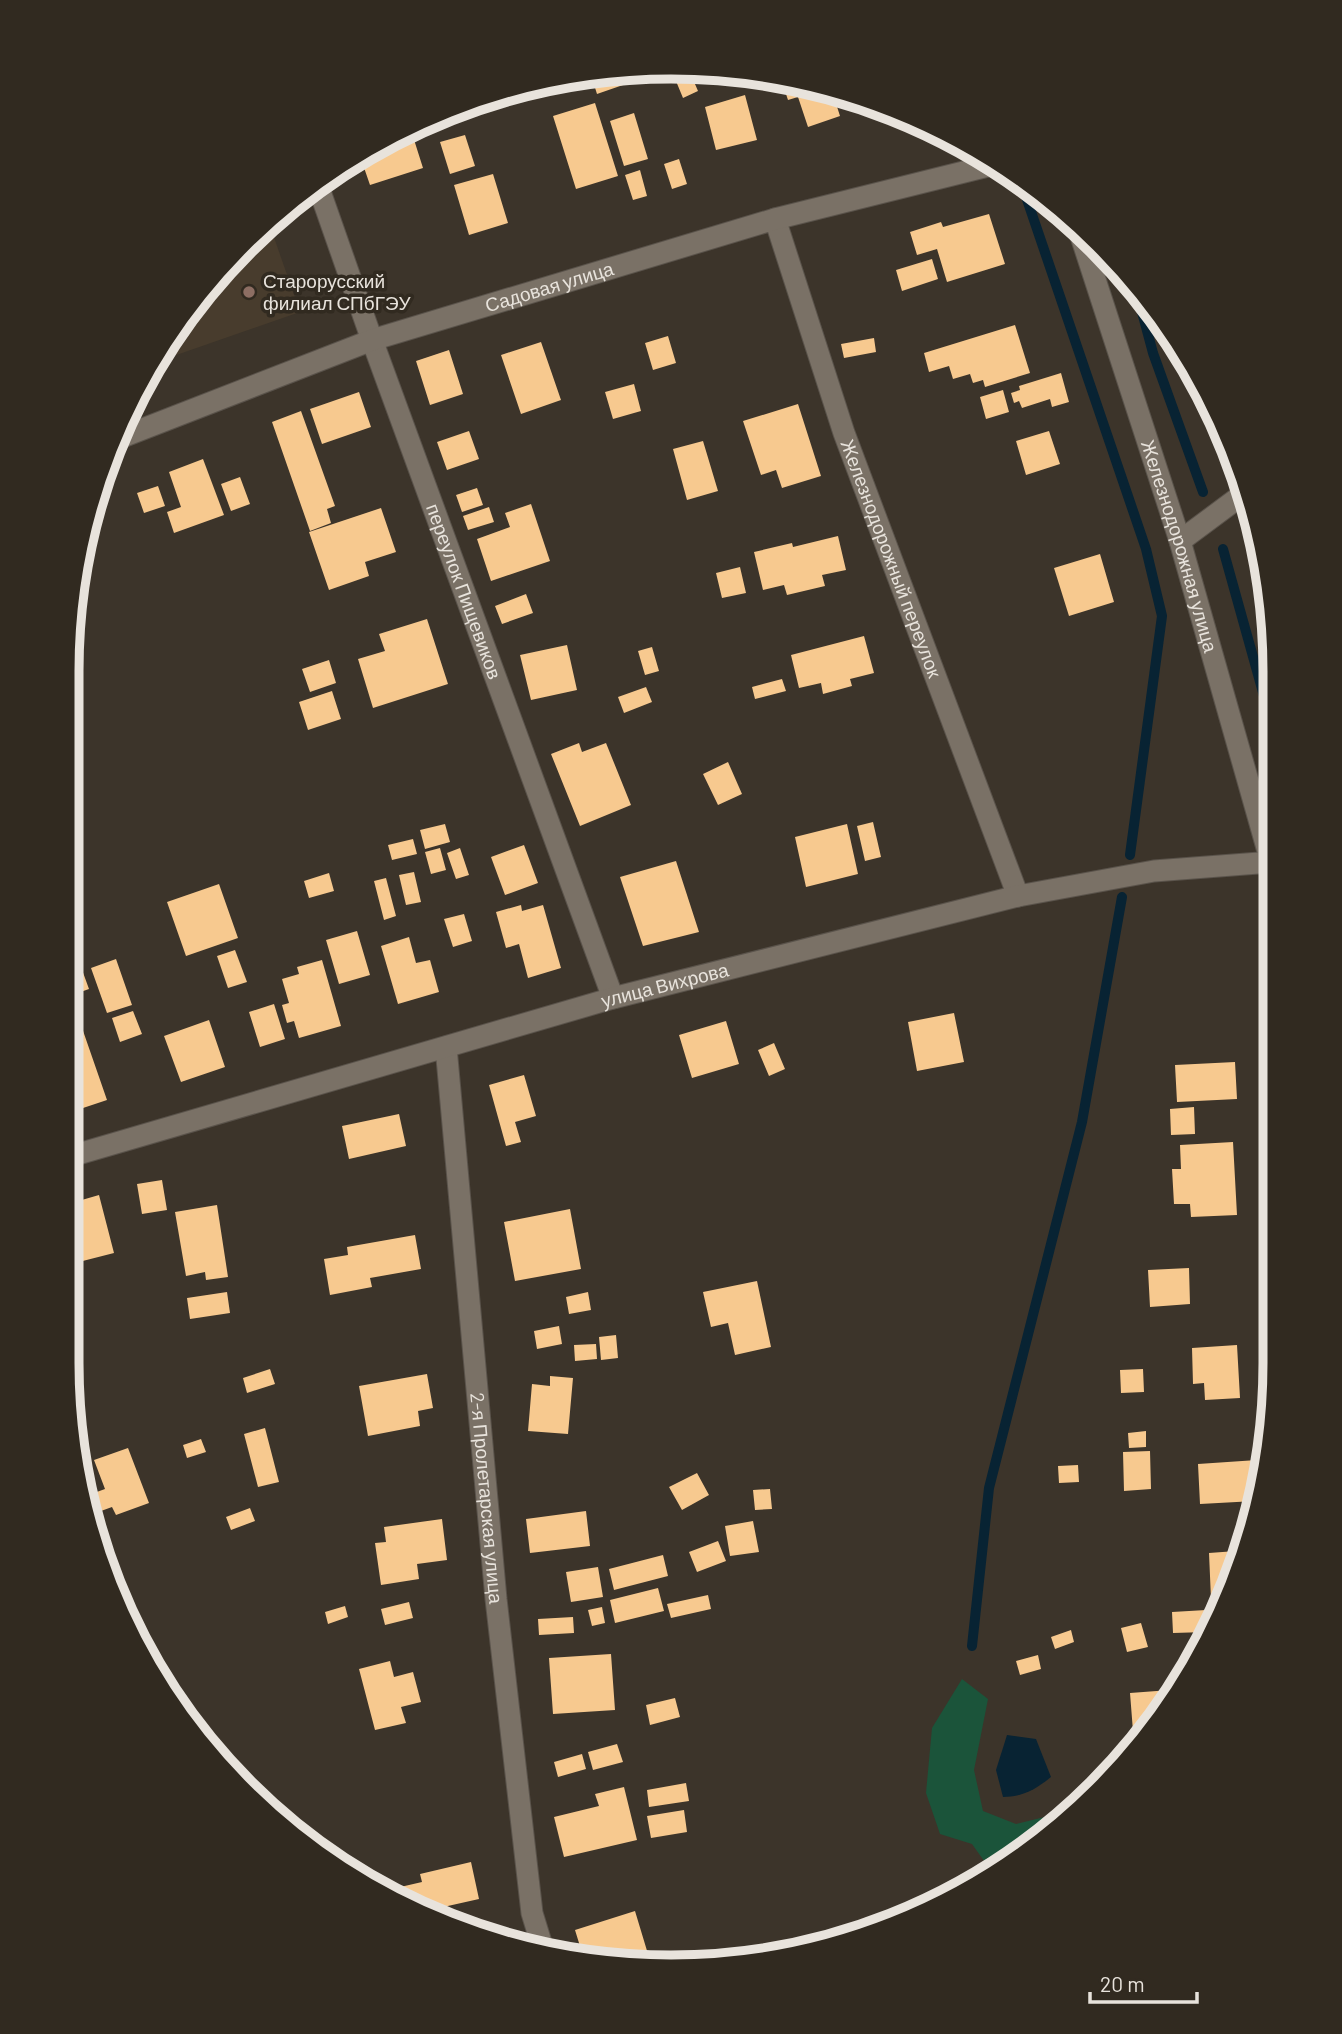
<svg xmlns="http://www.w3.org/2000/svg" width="1342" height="2034" font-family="Barlow,sans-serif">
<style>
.built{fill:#483c2d}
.green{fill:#1b543a}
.water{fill:#082333}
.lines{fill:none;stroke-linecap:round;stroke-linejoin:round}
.stream{stroke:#082333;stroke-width:10}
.building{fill:#f7c98f}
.minor-casing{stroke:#5a534b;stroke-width:23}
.minor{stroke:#7a7166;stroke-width:21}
.education-dot{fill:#8d6e63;stroke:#312a20;stroke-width:2.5}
.labels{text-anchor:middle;stroke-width:7;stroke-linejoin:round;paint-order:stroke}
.poi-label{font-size:19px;fill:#e8e3dc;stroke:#312a20;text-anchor:start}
.street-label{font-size:19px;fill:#e8e3dc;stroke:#312a20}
.rim{fill:none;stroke:#e8e3dc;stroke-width:9}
</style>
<rect width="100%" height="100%" fill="#3c342a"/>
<path class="built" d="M269,223L300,312L162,360L216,273Z"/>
<path class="green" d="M962,1679L988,1699L974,1770L983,1811L1016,1824L1069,1811L1007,1866L992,1872L972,1844L940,1834L926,1793L932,1728Z"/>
<path class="water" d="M1007,1735L1036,1739L1051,1777C1036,1789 1023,1797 1003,1797L996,1770Z"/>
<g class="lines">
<path class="stream" d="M1021,182L1146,549L1162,616L1130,855
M1135,286L1153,353L1203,492
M1223,549L1274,732
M972,1646L989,1488L1082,1122L1122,897"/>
</g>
<path class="building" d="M671,69L689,70L698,91L683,98Z
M618,70L623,85L597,94L591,75Z
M781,79L832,91L840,116L808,127L798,97L788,100Z
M745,95L757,140L716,150L705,107Z
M595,103L618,176L576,189L553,116Z
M634,113L648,159L624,166L610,121Z
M410,127L423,168L370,185L360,156Z
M465,135L475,166L450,174L440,142Z
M679,159L687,184L672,189L664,164Z
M640,170L647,196L633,200L625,175Z
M493,174L508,223L469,235L454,185Z
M989,214L1005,264L947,282L937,249L917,255L910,232L941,222L943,227Z
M932,259L938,279L902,291L896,270Z
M1015,325L1030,373L985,387L983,380L973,383L970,374L953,379L949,366L929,372L924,353Z
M668,336L676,363L653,370L645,343Z
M874,338L876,352L844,358L841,344Z
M541,342L561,400L521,414L501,355Z
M449,350L463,394L430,405L416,361Z
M1061,373L1069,402L1052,407L1050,399L1022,408L1019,401L1014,403L1011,393L1020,390L1019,386Z
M634,384L641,411L613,419L605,392Z
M1003,390L1009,412L986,419L980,397Z
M359,392L371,427L322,444L310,409Z
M798,404L821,476L782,488L776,470L761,475L743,421Z
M301,411L335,506L327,509L331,523L310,531L272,422Z
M469,431L479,459L447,470L437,442Z
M1049,431L1060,464L1026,475L1016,441Z
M703,441L718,491L687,500L673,449Z
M203,459L224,515L174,533L167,512L181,507L169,472Z
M240,477L250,504L231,511L221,484Z
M158,486L165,506L144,513L137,493Z
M477,488L483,505L462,512L456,495Z
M531,504L550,561L491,581L477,539L510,527L505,513Z
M489,507L494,522L468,530L463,516Z
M381,508L396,552L365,562L369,576L329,590L309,532Z
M838,536L846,570L822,575L825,586L787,595L784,585L763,590L754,552L792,543L793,547Z
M1100,554L1114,602L1069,616L1054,568Z
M740,567L746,593L722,598L716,573Z
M526,594L533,613L502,624L495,606Z
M427,619L448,684L373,708L358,659L385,651L379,634Z
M864,636L874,673L850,679L852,686L823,694L821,683L799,688L791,655Z
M567,645L577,690L531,700L520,655Z
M652,647L659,671L645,675L638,651Z
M329,660L336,683L310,692L302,669Z
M782,679L786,691L755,699L752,687Z
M646,687L652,702L624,713L618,697Z
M332,691L341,719L308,730L299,702Z
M579,743L582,752L606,743L631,805L580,826L551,754Z
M728,762L742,794L718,805L703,774Z
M873,822L881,857L865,861L857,826Z
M445,824L450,842L425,849L420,830Z
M847,824L858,874L806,887L795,837Z
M413,839L417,854L392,860L388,845Z
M524,845L538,883L505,895L491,857Z
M440,848L446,870L431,874L425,852Z
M460,848L469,875L456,879L447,853Z
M676,861L699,932L643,946L620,877Z
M414,872L421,902L406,905L399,875Z
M329,873L334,891L309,898L304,881Z
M386,878L396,916L384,920L374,881Z
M219,884L238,938L186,956L167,902Z
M521,905L522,911L543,905L561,968L528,978L519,944L506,948L496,912Z
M464,914L472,941L453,947L444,919Z
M357,931L370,975L339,984L326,940Z
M409,937L416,963L430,960L439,992L398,1004L381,946Z
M235,950L247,982L228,988L217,956Z
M116,959L132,1005L107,1013L91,968Z
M322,960L341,1026L299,1038L294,1021L287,1023L282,1005L289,1003L282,979L299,974L297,967Z
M81,967L89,989L72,995L69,985V971Z
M274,1004L285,1039L260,1047L249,1012Z
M133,1011L142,1034L120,1042L112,1018Z
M954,1013L964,1062L917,1071L908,1022Z
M209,1020L225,1067L181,1082L164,1036Z
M726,1021L739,1064L692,1078L679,1035Z
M81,1025L107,1100L68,1113L69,1029Z
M774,1043L785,1069L769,1076L758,1050Z
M1235,1062L1237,1099L1177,1102L1175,1065Z
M524,1075L536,1116L515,1122L521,1142L506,1146L489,1085Z
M1194,1107L1195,1134L1171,1135L1170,1109Z
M399,1114L406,1146L349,1159L342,1126Z
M1233,1142L1237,1215L1191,1217L1190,1204H1174L1172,1169H1181L1180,1145Z
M162,1180L167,1210L142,1214L137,1184Z
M99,1195L114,1253L67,1265L68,1204Z
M217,1205L228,1277L206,1280L205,1272L186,1276L175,1212Z
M570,1209L581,1269L515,1281L504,1222Z
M415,1235L421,1269L370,1278L372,1287L330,1295L324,1259L348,1255L347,1247Z
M1189,1268L1190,1304L1150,1307L1148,1270Z
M757,1281L771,1347L735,1355L728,1323L711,1327L703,1292Z
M227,1292L230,1313L190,1319L187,1298Z
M588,1292L591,1310L569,1314L566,1297Z
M559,1326L562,1344L537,1349L534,1331Z
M616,1335L618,1358L601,1360L599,1337Z
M596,1344L597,1359L575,1361L574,1345Z
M1237,1345L1240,1398L1205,1400L1204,1383L1193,1384L1192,1348Z
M270,1369L275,1384L247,1393L243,1378Z
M1143,1369L1144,1392L1121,1393L1120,1370Z
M427,1374L433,1408L418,1411L420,1426L368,1436L359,1386Z
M550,1376L573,1378L568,1434L528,1431L532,1384L550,1386Z
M265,1428L279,1482L258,1487L244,1434Z
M1146,1431V1447L1129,1448L1128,1433Z
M201,1439L206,1452L187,1458L183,1445Z
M128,1448L149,1503L116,1515L112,1507L101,1511L94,1493L105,1489L94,1460Z
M1150,1451L1151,1489L1124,1491L1123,1452Z
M1257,1460L1258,1488L1255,1501L1200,1504L1198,1464Z
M1078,1465L1079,1482L1059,1483L1058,1466Z
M697,1473L709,1495L682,1510L669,1487Z
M770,1489L772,1509L755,1510L753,1490Z
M250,1508L255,1521L231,1530L226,1517Z
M586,1511L590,1546L530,1553L526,1519Z
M442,1519L447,1560L417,1564L419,1579L381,1585L375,1543L386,1542L384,1527Z
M753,1521L759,1552L730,1556L725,1526Z
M718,1541L726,1561L697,1572L689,1552Z
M1236,1551L1238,1562L1229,1595L1212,1622L1209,1553Z
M663,1555L668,1576L614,1590L609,1569Z
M598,1567L603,1597L571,1602L566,1572Z
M658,1588L664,1611L615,1623L610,1600Z
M708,1595L711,1609L671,1618L667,1604Z
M409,1602L413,1618L385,1625L381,1609Z
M345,1606L348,1617L328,1624L325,1612Z
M602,1607L605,1623L592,1626L588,1610Z
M1206,1610V1632L1173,1633L1172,1612Z
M573,1617L574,1633L539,1635L538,1619Z
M1141,1623L1148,1647L1127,1652L1121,1628Z
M1071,1630L1074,1642L1055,1649L1051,1637Z
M611,1654L615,1710L553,1714L549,1658Z
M1038,1655L1041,1669L1020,1675L1016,1661Z
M390,1661L394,1677L413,1672L421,1702L401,1707L406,1723L375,1730L359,1669Z
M1170,1690L1136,1744H1134L1130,1693Z
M675,1698L680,1717L650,1725L646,1705Z
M617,1744L623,1762L593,1770L588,1752Z
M582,1754L586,1769L558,1777L554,1762Z
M686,1783L689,1801L649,1807L647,1790Z
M624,1787L637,1840L564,1857L554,1817L599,1806L595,1794Z
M684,1810L687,1832L651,1838L647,1816Z
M471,1862L479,1899L430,1910L397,1893L396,1888L422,1882L420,1874Z
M635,1911L651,1964L632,1966L608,1961L607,1959L602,1960L583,1956L575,1930Z"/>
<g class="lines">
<g class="minor-casing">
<g id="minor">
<path id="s1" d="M317,183L372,340L613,998"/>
<path id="s2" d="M775,219L844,433L1018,896"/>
<path id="s3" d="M1077,224L1180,541L1273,869"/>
<path id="s4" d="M112,441L372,340L775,219L996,164"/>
<path d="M1180,541L1246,492"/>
<path id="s5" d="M446,1047L496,1599L532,1913L543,1949"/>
<path id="s6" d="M68,1157L613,998L1018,896L1154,871L1273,862"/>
</g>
</g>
<use href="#minor" class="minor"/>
</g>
<circle class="education-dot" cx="249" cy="292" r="7"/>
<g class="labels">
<g class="poi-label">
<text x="263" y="288">Старорусский<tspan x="263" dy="22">филиал СПбГЭУ</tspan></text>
</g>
<g class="street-label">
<text dy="7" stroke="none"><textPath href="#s4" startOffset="464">Садовая улица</textPath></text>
<text dy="7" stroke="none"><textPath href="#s3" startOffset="338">Железнодорожная улица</textPath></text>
<text dy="7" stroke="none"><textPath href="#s2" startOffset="359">Железнодорожный переулок</textPath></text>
<text dy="7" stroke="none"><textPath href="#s1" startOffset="434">переулок Пищевиков</textPath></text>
<text dy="7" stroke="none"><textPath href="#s6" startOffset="621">улица Вихрова</textPath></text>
<text dy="7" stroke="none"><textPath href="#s5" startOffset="453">2-я Пролетарская улица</textPath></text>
</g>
</g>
<path d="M0 0H1342V2034H0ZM671 79H671A592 592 0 0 1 1263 671V1363A592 592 0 0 1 671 1955H671A592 592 0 0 1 79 1363V671A592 592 0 0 1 671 79Z" fill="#312a20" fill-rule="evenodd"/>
<path class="rim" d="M671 79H671A592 592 0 0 1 1263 671V1363A592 592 0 0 1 671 1955H671A592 592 0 0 1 79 1363V671A592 592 0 0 1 671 79Z"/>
<path d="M1090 1992v10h107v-10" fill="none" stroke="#e8e3dc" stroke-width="3.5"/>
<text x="1100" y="1992" font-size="21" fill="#e8e3dc" stroke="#312a20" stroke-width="5" paint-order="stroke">20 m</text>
</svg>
